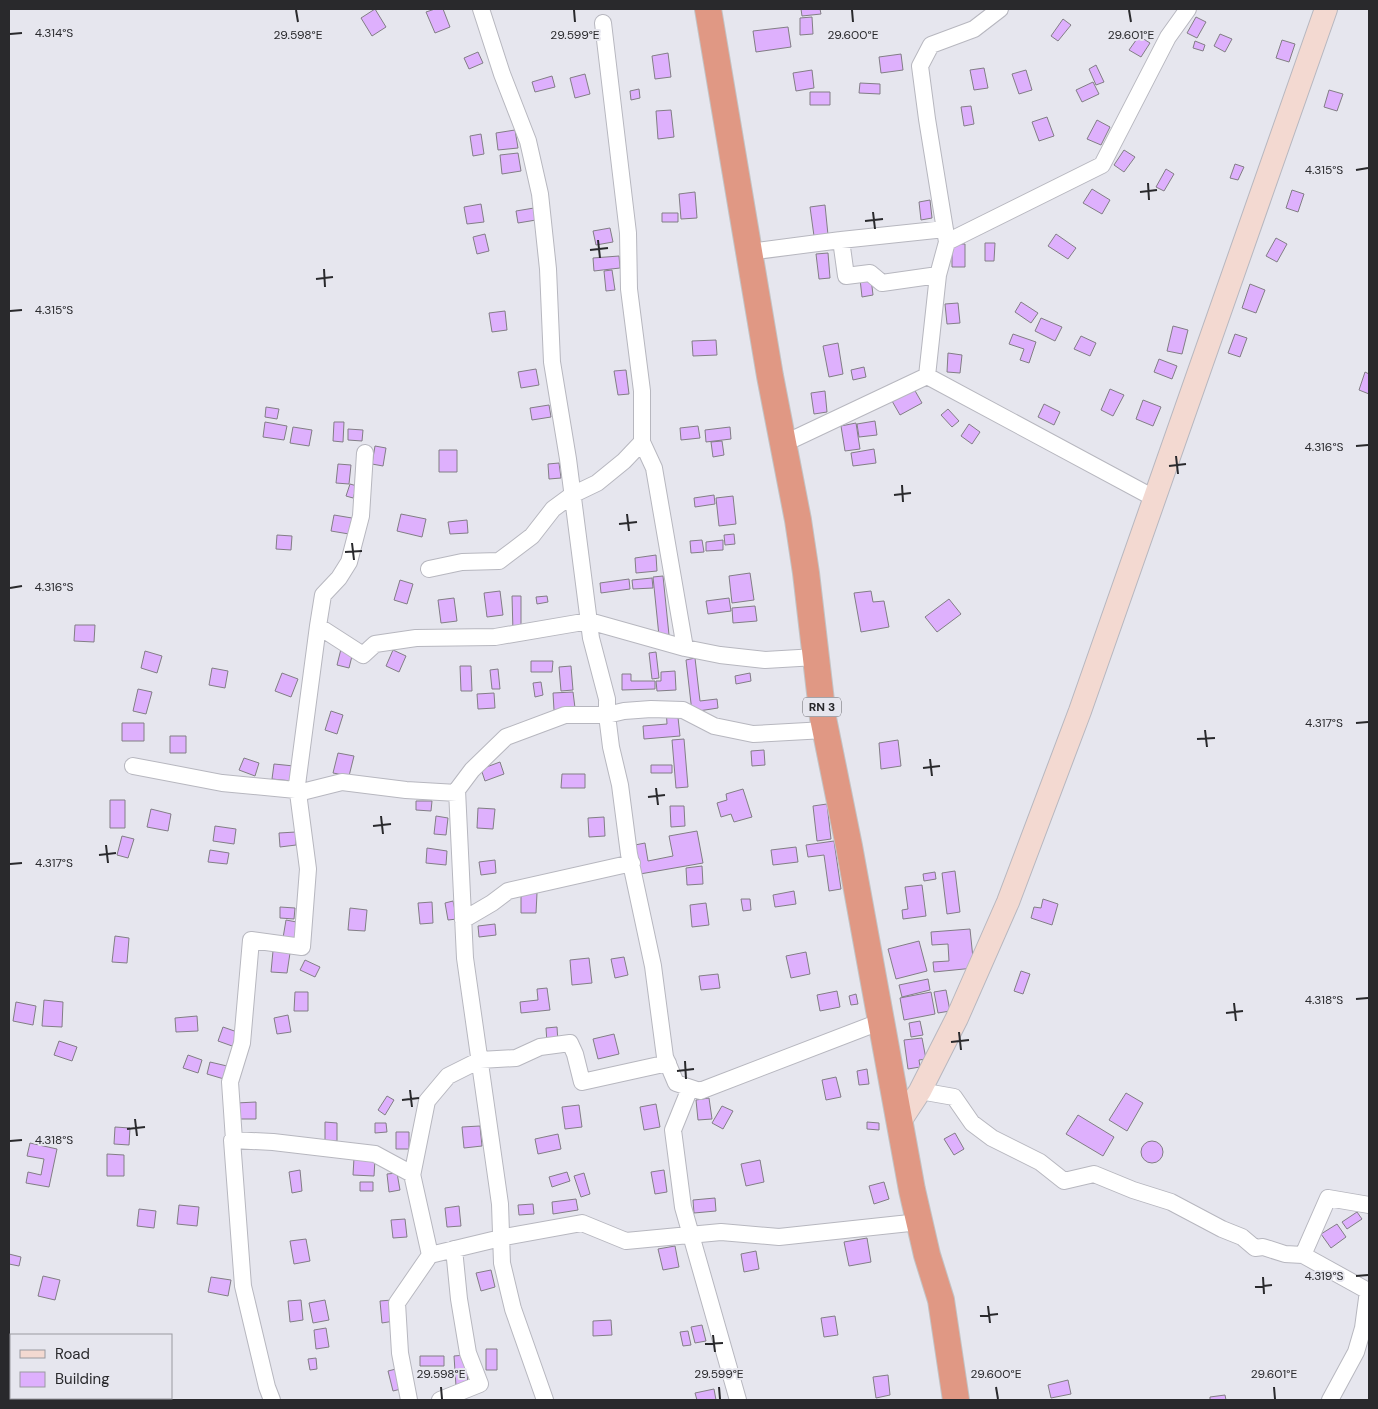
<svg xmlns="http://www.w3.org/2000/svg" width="1378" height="1409" font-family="'DM Sans',sans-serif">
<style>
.building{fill:#deb0fd;stroke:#827e85}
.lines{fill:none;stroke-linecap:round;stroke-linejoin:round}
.minor-casing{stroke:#b7b7bf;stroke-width:18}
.secondary-casing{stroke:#b7b7bf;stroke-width:24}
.trunk-casing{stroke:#c3c3c4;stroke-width:28}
.minor{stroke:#fff;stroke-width:16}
.secondary{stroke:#f3d9d1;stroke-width:22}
.trunk{stroke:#e09884;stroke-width:26}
.ticks{fill:none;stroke:#29292c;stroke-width:2}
.labels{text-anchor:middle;stroke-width:4;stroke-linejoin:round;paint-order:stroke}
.shield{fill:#e6e6ee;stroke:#626266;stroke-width:1}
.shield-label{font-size:12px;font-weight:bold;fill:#29292c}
.ticks-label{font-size:12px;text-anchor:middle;fill:#29292c;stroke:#e6e6ee;stroke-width:4;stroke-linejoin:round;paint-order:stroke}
</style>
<rect width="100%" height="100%" fill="#e6e6ee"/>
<path class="building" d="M375,9L386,27L372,36L361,18Z
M435,9H443L450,27L435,33L426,12Z
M801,9H820L821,14L802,16Z
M812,17L813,34L800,35V18Z
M1196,17L1206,22L1197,38L1187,33Z
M1063,19L1071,25L1058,41L1051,36Z
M788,27L791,47L756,52L753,31Z
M1220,34L1232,39L1225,52L1214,46Z
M1139,36L1150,43L1141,57L1129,50Z
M1282,40L1295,44L1289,62L1276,58Z
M1195,41L1205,45L1203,51L1193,48Z
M478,52L483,63L469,69L464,58Z
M668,53L671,77L655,79L652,56Z
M901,54L903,70L881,73L879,57Z
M1096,65L1104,82L1096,85L1089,69Z
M984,68L988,88L974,90L970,70Z
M812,70L814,88L796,91L793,73Z
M1026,70L1032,90L1019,94L1012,74Z
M585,74L590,94L575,98L570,78Z
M552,76L555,87L535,92L532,82Z
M1093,82L1099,94L1082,102L1076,90Z
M860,83L880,84V94L859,93Z
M639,89L640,98L631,100L630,91Z
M1329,90L1343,94L1337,111L1324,107Z
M810,92H830V105H810Z
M971,106L974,124L964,126L961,107Z
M671,110L674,137L658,139L656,111Z
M1047,117L1054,136L1039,141L1032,122Z
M1097,120L1110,127L1101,145L1087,139Z
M515,130L518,148L498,150L496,133Z
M481,134L484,154L473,156L470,136Z
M1124,150L1135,157L1124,172L1114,165Z
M518,153L521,171L502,174L500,155Z
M1235,164L1244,167L1238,180L1230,178Z
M1166,169L1174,174L1164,191L1156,187Z
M1092,189L1110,200L1102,214L1083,203Z
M1292,190L1304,194L1298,212L1286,208Z
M695,192L697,218L681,219L679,194Z
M930,200L932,218L921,220L919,202Z
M481,204L484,222L467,224L464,207Z
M825,205L828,235L814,236L810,207Z
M534,208L536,220L518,223L516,211Z
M662,213H678V222H662Z
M610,228L613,242L596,245L593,231Z
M485,234L489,251L477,254L473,237Z
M1056,234L1076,248L1068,259L1048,246Z
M1276,238L1287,244L1277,262L1266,256Z
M985,243H995L994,261H985Z
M952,244H965V267H952Z
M828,253L830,278L819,279L816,254Z
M619,256L620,268L594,271L593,258Z
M612,270L615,290L606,291L604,271Z
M871,278L873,295L862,297L860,279Z
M1250,284L1265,290L1256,313L1242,308Z
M1021,302L1038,313L1031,323L1015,312Z
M958,303L960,323L947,324L945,304Z
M505,311L507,330L492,332L489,313Z
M1041,318L1062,327L1055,341L1035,331Z
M1173,326L1188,330L1182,354L1167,351Z
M1013,334L1036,342L1029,363L1020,360L1024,349L1009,344Z
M1235,334L1247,338L1240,357L1228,353Z
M1081,336L1096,343L1090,356L1074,349Z
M716,340L717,355L693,356L692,341Z
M838,343L843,374L829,377L823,346Z
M948,353L962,355L960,373L947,372Z
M1159,359L1177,366L1172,379L1154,372Z
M864,367L866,377L853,380L851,370Z
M536,369L539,385L521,388L518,372Z
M626,370L629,394L618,395L614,371Z
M1365,372L1369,374V394L1359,390Z
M914,389L922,403L900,415L892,401Z
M1110,389L1124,395L1113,416L1101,410Z
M825,391L827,412L814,414L811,393Z
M1143,400L1161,407L1153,426L1136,419Z
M1044,404L1060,412L1054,425L1038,417Z
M549,405L551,417L532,420L530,408Z
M266,407L279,409L277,419L265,417Z
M948,409L959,421L952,427L941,415Z
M875,421L877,435L859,437L857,424Z
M265,422L287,426L284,440L263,437Z
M334,422H344L343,442L333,441Z
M856,423L860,449L845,451L841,426Z
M969,424L980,432L972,444L961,436Z
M698,426L700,438L681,440L680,428Z
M293,427L312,430L309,446L290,443Z
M730,427L731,439L706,442L705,430Z
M348,429L363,430L362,441L348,440Z
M722,441L724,455L713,457L711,442Z
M375,446L386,448L383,466L372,464Z
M874,449L876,463L853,466L851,453Z
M439,450H457V472H439Z
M559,463L561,478L549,479L548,464Z
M338,464L351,465L349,484L336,483Z
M350,484L357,486L353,498L346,496Z
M714,495L715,504L695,507L694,498Z
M733,496L736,524L719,526L716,498Z
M401,514L426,519L422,537L397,531Z
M334,515L352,518L349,534L331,531Z
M467,520L468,533L450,534L448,522Z
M734,534L735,544L725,545L724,535Z
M277,535L292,536L291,550L276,549Z
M702,540L704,552L691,553L690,541Z
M723,540V550L706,551V542Z
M656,555L657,571L636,573L635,558Z
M750,573L754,600L732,603L729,576Z
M663,576L669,635L659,636L653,577Z
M652,578L653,588L633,589L632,580Z
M629,579L630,589L601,593L600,583Z
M400,580L413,584L407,604L394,600Z
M500,591L503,615L487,617L484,593Z
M871,591L873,602L884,601L889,627L861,632L854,593Z
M512,596H521V632H513Z
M547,596L548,602L537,604L536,597Z
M454,598L457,621L441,623L438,600Z
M729,598L731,611L708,614L706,601Z
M949,599L961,614L937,632L925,617Z
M755,606L757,621L733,623L732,608Z
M75,625H95L94,642L74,641Z
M341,649L353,652L349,668L337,665Z
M393,650L406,656L399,672L386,666Z
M145,651L162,656L157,673L141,668Z
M656,652L659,678L652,679L649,653Z
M695,658L700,701L717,699L718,708L692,712L686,660Z
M531,661H553L552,672H531Z
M460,666H471L472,691H461Z
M571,666L573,690L561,691L559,667Z
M212,668L228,671L225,688L209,685Z
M498,669L500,689H492L490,670Z
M675,671L676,690L657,691L656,681H661V672Z
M282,673L298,679L291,697L275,691Z
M750,673L751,681L736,684L735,676Z
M622,674H631V681H655V689L622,690Z
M541,682L543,695L535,697L533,683Z
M138,689L152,692L146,714L133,711Z
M573,692L575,708L554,710L553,693Z
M494,693L495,708L478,709L477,694Z
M666,708H677L680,736L644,739L643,726L667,724Z
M331,711L343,715L337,734L325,730Z
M122,723H144V741H122Z
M170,736H186V753H170Z
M684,739L688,787L676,788L672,740Z
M898,740L901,766L881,769L879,743Z
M764,750L765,765L752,766L751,751Z
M338,753L354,756L349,776L333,773Z
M244,758L259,763L255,776L239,770Z
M500,762L504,774L485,781L481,769Z
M274,764L294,766L292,781L272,779Z
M651,765H672V773H651Z
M562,774H585V788H561Z
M743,789L752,817L734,822L731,814L721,817L717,803L727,800L726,794Z
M110,800H125V828H110Z
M416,801H432L431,811L416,810Z
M827,804L831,839L817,841L813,806Z
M670,806H684L685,826L671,827Z
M478,808L495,809L493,829L477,828Z
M151,809L171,814L168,831L147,827Z
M436,816L448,818L446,835L434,834Z
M604,817L605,836L589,837L588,818Z
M215,826L236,829L234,844L213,841Z
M697,831L703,863L640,874L635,845L645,843L648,861L673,856L669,836Z
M296,832V845L280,847L279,833Z
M122,836L134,839L128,858L117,855Z
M834,841L841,889L829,891L824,855L808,857L806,845Z
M796,847L798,862L773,865L771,850Z
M427,848L447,851L446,865L426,863Z
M210,850L229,853L227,864L208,862Z
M495,860L496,873L481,875L479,862Z
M702,866L703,884L687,885L686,868Z
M955,871L960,912L947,914L942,873Z
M935,872L936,879L924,881L923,874Z
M922,885L926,916L903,919L902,910L908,909L905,887Z
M794,891L796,904L775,907L773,895Z
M521,893H537L536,913H521Z
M741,899H750L751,910L743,911Z
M1043,899L1058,904L1052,925L1031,918L1034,907L1041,908Z
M453,901L457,919L448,920L445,903Z
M432,902L433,923L420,924L418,903Z
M706,903L709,925L692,927L690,905Z
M280,907L295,908L294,919L280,918Z
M350,908L367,910L365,931L348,930Z
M286,920L302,923L299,941L283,938Z
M495,924L496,935L479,937L478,926Z
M970,929L974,968L934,972L933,962L949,961L948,944L932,945L931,932Z
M115,936L129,938L127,963L112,962Z
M919,941L927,971L896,979L888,949Z
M273,951L290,953L287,973L271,972Z
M806,952L810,974L791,978L786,956Z
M624,957L628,975L615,978L611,959Z
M589,958L592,983L572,985L570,960Z
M305,960L320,967L315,977L300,970Z
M1021,971L1030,974L1023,994L1014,991Z
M718,974L720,988L701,990L699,976Z
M928,979L930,990L902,997L899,985Z
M547,988L550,1010L521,1013L520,1002L538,1000L537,989Z
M946,990L950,1011L938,1013L934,992Z
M837,991L840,1007L820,1011L817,995Z
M295,992H308V1011H294Z
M931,992L935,1014L904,1020L900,998Z
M856,994L858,1004L851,1005L849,996Z
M44,1000L63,1002L62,1027L42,1026Z
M16,1002L36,1006L33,1025L13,1021Z
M288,1015L291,1032L277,1034L274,1018Z
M197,1016L198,1031L176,1032L175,1018Z
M920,1021L923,1035L911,1037L909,1023Z
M223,1027L240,1033L235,1047L218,1041Z
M557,1027L558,1043H547L546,1028Z
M614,1034L619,1054L598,1059L593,1039Z
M922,1038L926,1059L919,1060L920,1067L908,1069L904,1040Z
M59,1041L77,1047L72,1061L54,1055Z
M188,1055L202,1060L198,1073L183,1068Z
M210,1062L227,1066L224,1079L207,1074Z
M867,1069L869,1084L859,1085L857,1071Z
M836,1077L841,1097L826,1100L822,1080Z
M1126,1093L1143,1103L1127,1131L1109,1120Z
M387,1096L394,1100L385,1115L378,1110Z
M709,1098L712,1119L698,1120L696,1100Z
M256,1102V1119H236V1103Z
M656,1104L660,1127L644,1130L640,1107Z
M579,1105L582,1127L565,1129L562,1107Z
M722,1106L733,1111L723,1129L712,1123Z
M1078,1115L1114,1137L1103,1156L1066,1134Z
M325,1122L337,1123V1141H325Z
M867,1122L879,1123V1130L867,1129Z
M375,1123H386L387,1132L375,1133Z
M480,1126L482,1146L464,1148L462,1127Z
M115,1127L130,1128L129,1145L114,1144Z
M396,1132H409V1149H396Z
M955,1133L964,1149L954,1155L944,1139Z
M558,1134L561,1149L538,1154L535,1139Z
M1141 1152a11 11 0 1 1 22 0a11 11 0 1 1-22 0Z
M30,1143L57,1149L49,1187L26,1183L28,1172L41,1175L44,1159L27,1156Z
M107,1154L124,1155V1176H107Z
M354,1158L375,1159L374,1176L353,1175Z
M760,1160L764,1182L746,1186L741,1164Z
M300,1170L302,1191L292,1193L289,1172Z
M664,1170L667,1192L655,1194L651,1172Z
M567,1172L570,1181L552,1187L549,1177Z
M397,1173L400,1190L389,1192L387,1174Z
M584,1173L590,1194L581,1197L574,1176Z
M360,1182H373V1191H360Z
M884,1182L889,1199L874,1204L869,1186Z
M715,1198L716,1211L694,1213L693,1200Z
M576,1199L578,1210L553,1214L552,1202Z
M533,1204L534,1214L519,1215L518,1205Z
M179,1205L199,1207L197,1226L177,1224Z
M459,1206L461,1226L447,1227L445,1208Z
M139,1209L156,1211L154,1228L137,1226Z
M1357,1212L1362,1219L1347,1229L1342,1222Z
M405,1219L407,1237L393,1238L391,1220Z
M1337,1224L1346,1237L1331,1248L1321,1234Z
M867,1238L871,1262L849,1266L844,1242Z
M306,1239L310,1261L294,1264L290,1241Z
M675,1246L679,1267L663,1270L658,1249Z
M756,1251L759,1269L744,1272L741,1254Z
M9,1254L21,1257L19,1266L9,1264Z
M491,1270L495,1287L481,1291L476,1273Z
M43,1276L60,1280L55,1300L38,1296Z
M211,1277L231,1280L228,1296L208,1292Z
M301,1300L303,1320L290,1322L288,1301Z
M325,1300L329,1320L313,1323L309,1303Z
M392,1300L394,1321L382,1323L380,1301Z
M835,1316L838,1335L824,1337L821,1318Z
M611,1320L612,1335L593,1336V1321Z
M702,1325L706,1341L695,1343L691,1327Z
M326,1328L329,1347L316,1349L314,1330Z
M688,1331L691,1345L683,1346L680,1332Z
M486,1349H497V1370H486Z
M466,1355L468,1385L456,1386L454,1356Z
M420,1356H444V1366H420Z
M316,1358L317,1369L310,1370L308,1359Z
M400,1368L405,1388L393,1391L388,1371Z
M888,1375L890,1395L876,1398L873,1377Z
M1068,1380L1071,1394L1051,1398L1048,1385Z
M714,1389L716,1400H697L695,1393Z
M1225,1395L1226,1400H1210V1397Z"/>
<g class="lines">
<g class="minor-casing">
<path id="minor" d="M481,9L502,74L528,141L540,194L548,269L552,362L568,459L591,638L607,699V715L611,747L620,785L629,854L653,966L665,1057L676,1083L700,1091L882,1021
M841,240L846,276L870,273L882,283L938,275L947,242L927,119L920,66L931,45L974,29L1000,9
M947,242L1102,165L1168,37L1188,9
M749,252L841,240L945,229
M927,376L1154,498
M642,442L654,468L685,648
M783,444L927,376L938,275
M429,569L462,562L499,561L532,536L553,509L572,495L597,483L624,461L642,442V391L629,289L628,233L603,23
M318,626L363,655L375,644L416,638L495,637L589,621L685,648L720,655L765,660L816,657
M133,766L222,783L306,791L342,782L406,790L457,793
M463,920L492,903L508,891L632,863
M690,1088L673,1130L683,1207L738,1400
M920,1091L954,1097L972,1123L992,1138L1040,1162L1064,1181L1094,1174L1133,1190L1171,1202L1222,1229L1242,1237L1255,1248L1263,1247L1285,1254L1303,1255L1368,1291L1363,1328L1356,1352L1330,1400
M234,1140L230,1082L242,1043L251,940L302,947L308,869L297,785L318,626L323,595L339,578L349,562L361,516L365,453
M412,1176L427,1101L448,1076L480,1060L516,1058L540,1047L570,1043L575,1054L582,1082L668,1063
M1303,1255L1328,1198L1369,1205
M272,1400L267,1387L243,1286L232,1140L273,1142L375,1154L412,1174L430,1255L505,1237L582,1223L626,1241L721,1232L779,1237L919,1222
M409,1400L400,1353L397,1303L430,1255
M440,1400L480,1384L468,1353L459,1299L454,1249
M545,1400L513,1309L502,1263L500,1204L465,958L457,790L472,770L506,737L565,715H607L624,711L651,709L683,710L714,726L753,734L825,730"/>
</g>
<g class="secondary-casing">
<path id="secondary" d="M899,1123L920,1091L957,1018L1008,902L1080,711L1326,9"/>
</g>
<g class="trunk-casing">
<path id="trunk" d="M708,9L770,376L798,520L806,573L823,718L849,846L912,1190L927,1255L941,1300L956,1400"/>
</g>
<use href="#minor" class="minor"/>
<use href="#secondary" class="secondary"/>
<use href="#trunk" class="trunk"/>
</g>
<path class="ticks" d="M296,10L298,22M574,10L575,22M852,10L853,22M1129,10L1131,22M10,34L22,33M1356,170L1368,168M1148,183L1149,200M1140,192L1157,190M873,212L875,229M865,221L883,219M598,240L600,258M590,250L608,248M324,269L325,287M316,279L333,277M10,311L22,310M1356,446L1368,445M1176,456L1178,474M1169,466L1186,464M902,485L903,502M894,495L911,493M627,514L629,531M619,524L637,522M352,543L354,560M345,552L362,551M10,588L22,586M1356,723L1368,722M1205,730L1207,747M1197,739L1215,738M930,759L932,776M923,768L940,766M656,788L658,805M648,797L665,795M381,816L383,834M373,826L391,824M106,845L108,863M99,855L116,853M10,864L22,863M1356,999L1368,998M1234,1003L1236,1021M1226,1013L1243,1011M959,1032L961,1050M951,1042L969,1040M685,1061L686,1079M677,1071L694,1069M410,1090L412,1107M402,1100L419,1098M135,1119L137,1136M127,1129L145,1127M10,1141L22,1140M1356,1276L1368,1275M1263,1277L1264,1294M1255,1287L1272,1285M988,1306L990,1323M980,1316L998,1314M713,1335L715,1352M705,1344L723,1343M441,1387L442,1399M719,1387L720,1399M996,1387L998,1399M1274,1387L1275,1399"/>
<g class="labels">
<rect class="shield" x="803" y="697.5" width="38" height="19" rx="4"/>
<g class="shield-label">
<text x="822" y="711">RN 3</text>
</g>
</g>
<g class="ticks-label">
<text x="54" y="37">4.314°S</text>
<text x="298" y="39">29.598°E</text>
<text x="575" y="39">29.599°E</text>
<text x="853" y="39">29.600°E</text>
<text x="1131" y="39">29.601°E</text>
<text x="1324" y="174">4.315°S</text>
<text x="54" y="314">4.315°S</text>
<text x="1324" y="451">4.316°S</text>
<text x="54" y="591">4.316°S</text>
<text x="1324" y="727">4.317°S</text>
<text x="54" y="867">4.317°S</text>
<text x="1324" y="1004">4.318°S</text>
<text x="54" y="1144">4.318°S</text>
<text x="1324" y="1280">4.319°S</text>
<text x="441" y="1378">29.598°E</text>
<text x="719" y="1378">29.599°E</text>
<text x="996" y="1378">29.600°E</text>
<text x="1274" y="1378">29.601°E</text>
</g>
<rect width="1378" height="1409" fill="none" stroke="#29292c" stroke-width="20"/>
<rect x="10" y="1334" width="162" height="65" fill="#e6e6ee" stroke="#9a9aa0"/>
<rect x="20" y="1350" width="25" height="8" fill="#f3d9d1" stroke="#9a9aa0"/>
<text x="55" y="1359" font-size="15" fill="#29292c">Road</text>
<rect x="20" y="1372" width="25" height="15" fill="#deb0fd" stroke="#9a9aa0"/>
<text x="55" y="1384" font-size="15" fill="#29292c">Building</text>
</svg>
